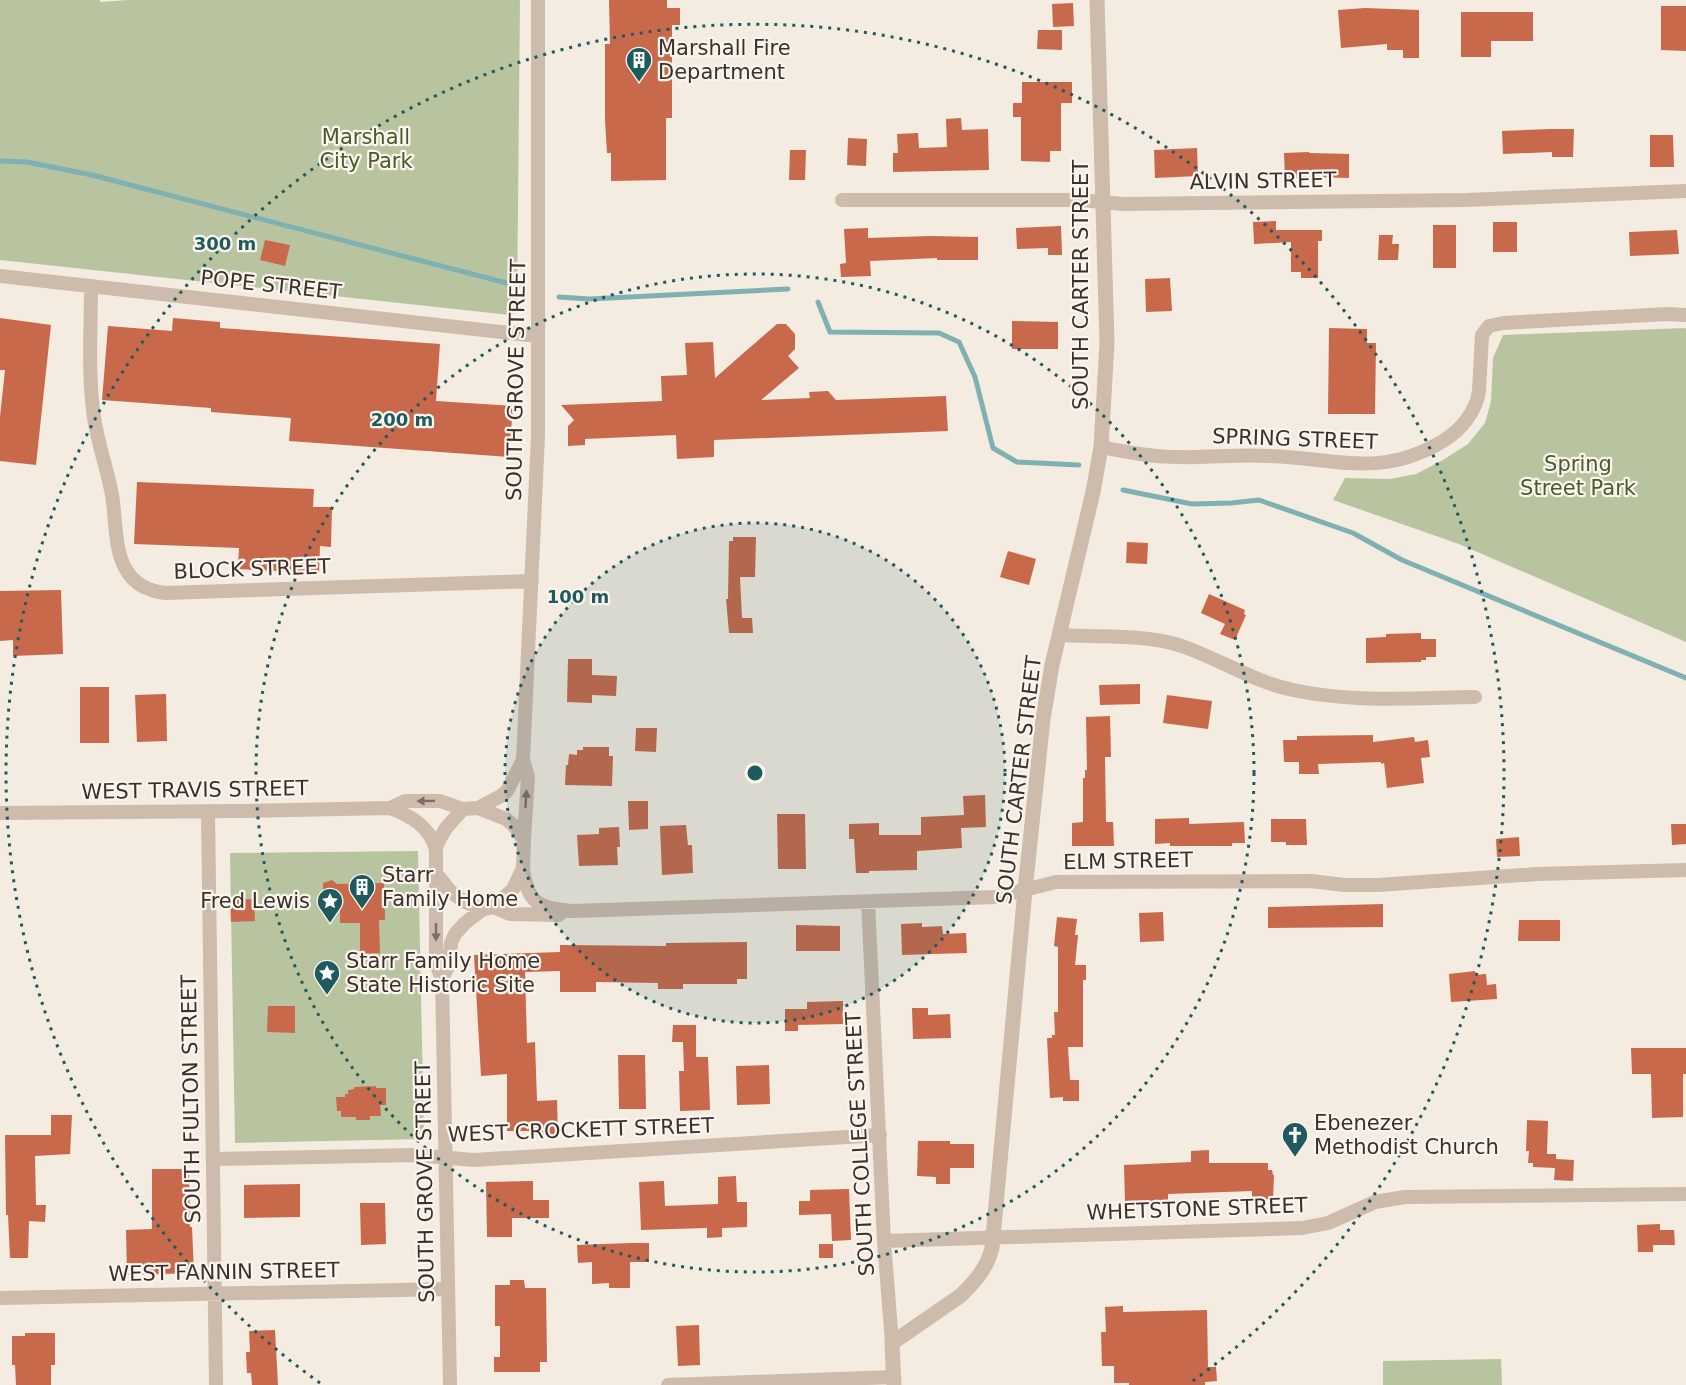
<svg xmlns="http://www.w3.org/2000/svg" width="1686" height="1385" font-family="'DejaVu Sans',sans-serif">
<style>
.green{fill:#b8c4a0}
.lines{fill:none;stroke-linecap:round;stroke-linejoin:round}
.stream{stroke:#7fb0b2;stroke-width:5}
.building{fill:#c8694b}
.minor{stroke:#cdbbac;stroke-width:14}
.tertiary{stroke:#cdbbac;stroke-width:15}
.oneway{fill:#7d6f65}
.ring{fill:none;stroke:#1f5a5e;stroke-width:3;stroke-dasharray:3 6}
.labels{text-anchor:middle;stroke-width:4.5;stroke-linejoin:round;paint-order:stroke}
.poi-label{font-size:21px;fill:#3b302b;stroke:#fbf5ee;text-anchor:start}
.park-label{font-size:21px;fill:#4a5a2e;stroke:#fbf5ee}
.street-label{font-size:21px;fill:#3b302b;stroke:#fbf5ee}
.centre{fill:#1f5a5e;stroke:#fbf5ee;stroke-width:3}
.ring-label{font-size:18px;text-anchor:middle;font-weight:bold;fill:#1f5a5e;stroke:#fbf5ee;stroke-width:4.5;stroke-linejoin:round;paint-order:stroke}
</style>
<rect width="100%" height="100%" fill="#f4ebe1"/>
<path class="green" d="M0,0H100V2L129,0H520L517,312L511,315L0,260Z
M1685,328L1686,329V642L1459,544L1333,500L1345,478L1390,479L1416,474L1443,460L1468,444L1485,423L1491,401L1493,358L1503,335Z
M418,851L424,1139L235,1143L230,853Z
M1501,1359L1502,1385H1383V1361Z"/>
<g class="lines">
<path class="stream" d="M0,161L27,162L92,175L518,286
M559,297L589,299L788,289
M818,302L830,332L939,333L959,342L975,377L993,448L1017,462L1079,465
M1123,490L1192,504L1231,503L1259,500L1353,533L1402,560L1686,678"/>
</g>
<path class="building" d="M609,0H667V8H680V25H672V118H666V180L611,181V153H607L605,120V44H610Z
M1073,3L1074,26L1053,27L1052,4Z
M1661,6H1686V51L1661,50Z
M1365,8L1419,10V58H1403V50H1387V44L1341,48L1338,10Z
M1461,12H1533V41H1491V57H1461Z
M1038,30H1062V50L1037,49Z
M1022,82H1072V103H1061V151H1050V162L1021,161V117H1013V103H1022Z
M961,118L962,130L988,129L989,170L893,172V153H898L897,134L918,133L919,148L947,147L946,119Z
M1552,129H1574L1573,157H1552V152L1503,154L1502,131Z
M1650,135H1673L1674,167H1650Z
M848,138L867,139L866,166L847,165Z
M1197,148L1198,176L1155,178L1154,150Z
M790,150H806L805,180H789Z
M1309,152V153L1349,154V178L1315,177L1285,179L1284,153Z
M1276,221V230H1322V241H1318V278H1301V272H1291V242L1254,244L1253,222Z
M1493,222H1517V252H1493Z
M1433,225H1456V268H1433Z
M1061,226L1062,255H1048V248L1017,249L1016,228Z
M868,228V238L930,236L978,237V260H937V258L870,261L871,276L841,277L840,264L846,263L844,229Z
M1677,230L1679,254L1630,256L1629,232Z
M1379,235H1393L1392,244H1399L1398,260H1378Z
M265,240L290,245L285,266L260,260Z
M1170,278L1172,311L1146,312L1145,279Z
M0,318L51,325L36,465L0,461V417L5,370H0Z
M173,318L220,322V328L440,344L436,401L513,406L509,457L289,441L291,418L211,412V408L102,400L108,326L172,331Z
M1012,321L1058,322V349H1012Z
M777,324H786L795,334V349L788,356L799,368L761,400L810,398L809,392L828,391L836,400L946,396L948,431L714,440V457L677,459L676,435L585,439V445L568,446V426L574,420L561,405L662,401L661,376L687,375L685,343L713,342L715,378Z
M1329,328L1367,329V343H1376L1375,414H1328Z
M137,482L314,489L313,507H332L331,547L320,546L319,573L238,569L239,548L134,544Z
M733,537H756L755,577H740L742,618H752L753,633H729L726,599H728L729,541H733Z
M1127,542L1148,543L1147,564L1126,563Z
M1008,551L1036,559L1029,585L1000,577Z
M61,590L63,654L13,656V640L0,641V591Z
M1209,594L1245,610L1244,614L1246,615L1235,640L1220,634L1225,624L1201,613Z
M1421,633V639H1436V657H1426V660H1421V662L1366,663V638L1386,637V634Z
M568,659H592V675L617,676L616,696L592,695V703L567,702Z
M1140,684V704L1100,705L1099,685Z
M80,687H109V743H80Z
M166,694L167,741L137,742L135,695Z
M1167,695L1212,701L1208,729L1163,723Z
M1110,716L1111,757H1105L1106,822H1113L1114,846H1072V823L1083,822V778H1085V770H1087L1086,717Z
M636,728H657L656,752L635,751Z
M1373,735V742L1414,737L1415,742L1428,740L1430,757L1421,758L1424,783L1387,788L1384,763L1381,764V762L1318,764L1319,774H1299V762H1284L1283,740H1297V736Z
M583,747H609V756H613L612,786L565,785L566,765H568L569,754L577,755V750H583Z
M985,795L986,827L961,828L962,848L917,851V870L869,871V873H856L854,839H849V824L879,823V835H921V817L964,815L963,796Z
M628,801H648V829L629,830Z
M777,814H805L806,869H778Z
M1189,818V824L1244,822L1245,843H1232V846H1170V843L1155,844V819Z
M1271,819H1306L1307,845H1286V842H1271Z
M1671,824H1686V844L1672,845Z
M686,825L688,845H692L693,873L662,875L660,826Z
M619,827L620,847H617L618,865L579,866L577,835L599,834V828Z
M1519,837L1520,856L1497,857L1496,839Z
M332,880L337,884L384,883L385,920H379L380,953L360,954V923H340V900L323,901V883Z
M254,899L255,921L231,922L230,900Z
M1383,904V927L1268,928V907Z
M1163,912L1164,941L1140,942L1139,913Z
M1057,917L1077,919L1075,935H1078L1075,965H1086V980H1083V1047H1068L1070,1080H1079V1101H1063V1097L1050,1098L1047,1038H1052V1035H1055L1054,1012H1058V947L1054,946Z
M1519,920H1560V941H1518Z
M922,923V927L942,926L943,934L966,933L967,953L902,955L901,924Z
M796,925L840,926V951H796Z
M747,942V979H737V984H683V989H658V983L596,982V992H560V971L525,972L527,1043L535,1042L537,1101L557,1100L558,1135H536V1131H507V1074L481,1076L474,955L560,952V945L666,946V943Z
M1475,971V975L1486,974L1487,985L1496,984L1497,999L1451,1002L1449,974Z
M843,1001V1024L798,1025V1031H785V1009H807V1002Z
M268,1006H295V1033L267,1032Z
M912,1008H928V1015L950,1014L951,1038L913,1039Z
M673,1025H696V1057H708L710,1110L680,1111L679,1071H684L683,1042H672Z
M1631,1048H1686V1074H1683V1117L1652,1118L1651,1074H1632Z
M618,1055H645L646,1109H619Z
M769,1065L770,1104L737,1105L736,1066Z
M376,1086V1088H386V1105H380L381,1116H370V1120H356V1117H341V1111H337L336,1097H345V1094H348V1090L354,1089V1087Z
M51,1115H72L70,1154L35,1156L36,1205H46L45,1222L29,1221L28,1258H10L8,1215H6L5,1135H51Z
M1527,1120L1548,1121L1547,1154H1556V1159L1574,1160L1573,1181L1554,1180L1555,1168L1533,1167V1163H1528L1529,1151H1526Z
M918,1141H950V1144H974V1168H950V1184H936V1177L917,1176Z
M1209,1150V1163H1268V1170H1272L1273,1175H1274L1273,1199L1252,1200V1191L1168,1194V1201L1125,1203L1124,1165L1191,1162V1151Z
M152,1169H189L190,1227H192L194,1273L127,1275L126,1230L152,1229Z
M736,1176L737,1202H747V1227L722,1228V1237L707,1238V1228L641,1230L639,1182L664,1181L665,1206L718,1204V1177Z
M533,1181V1200H549V1218H512V1237H487L486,1182Z
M300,1184V1217L244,1218V1185Z
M849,1189L851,1240L832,1241L831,1214L799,1215V1201H810V1190Z
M360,1203H385L386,1244L361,1245Z
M1660,1224V1230H1674L1675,1245H1653V1252H1638L1637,1225Z
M631,1243H649V1262H630V1288H609V1283L592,1284V1262L578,1263L577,1245Z
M819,1244H833V1258H819Z
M510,1280H524L525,1288H546L547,1362H540V1372H494V1357H500V1326H495V1285H510Z
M1123,1306V1312L1207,1310L1208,1367H1216L1217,1381L1205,1382V1385H1129V1383H1114V1366H1102L1101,1332H1106L1105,1307Z
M699,1325L700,1365L678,1366L676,1326Z
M275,1330L278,1385H252L251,1373H247L246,1352H250L249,1331Z
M25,1333H55V1365H51V1385H16L15,1365H12V1336H25Z"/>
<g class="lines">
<path class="minor" d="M842,200H1081L1123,204L1466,200L1686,191
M0,276L537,336
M91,286C91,327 88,369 93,410C96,439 107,467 112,495C116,518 114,552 127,571C135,585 150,591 165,593L532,581
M1101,447C1126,452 1152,457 1178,457C1208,458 1239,454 1269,456C1336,458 1380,479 1443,441C1461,430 1476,412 1479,391L1482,335L1489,326L1503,323L1668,314L1686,315
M1059,635C1098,637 1145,634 1182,646C1219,659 1254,682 1293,690C1353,703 1414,698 1475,697
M390,808L405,801H440L463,809L478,808L506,819L513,825L524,839L523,868L513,889L494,907L483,909L465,902L451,892L436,873V849L438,842L446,828L463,809
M478,808L501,796L507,791L523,760
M208,812L216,1385
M0,813L239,811L390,808C411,816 429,826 436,849
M524,839L528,777L523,760L538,436V0
M523,868C528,905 538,907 572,911L996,897L1056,882L1311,881L1344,885H1378L1538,874L1686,870
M436,873V964L442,979L449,964L451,943L455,934L465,923L483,909
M868,901L884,1241L892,1343
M494,907L510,914L559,915
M442,979L450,1385
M213,1159L414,1155L474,1160L880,1135
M884,1241L1302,1228L1328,1223L1375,1202L1405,1197L1686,1194
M0,1298L448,1289
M668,1385L894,1377"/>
<path class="tertiary" d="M894,1385L892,1343L960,1296C975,1282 987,1268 992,1248L1025,890L1043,719L1052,665L1093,492L1101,447L1107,343L1097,0"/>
</g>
<defs><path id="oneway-solid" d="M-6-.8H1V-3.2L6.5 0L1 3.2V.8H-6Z" transform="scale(1.5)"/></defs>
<g class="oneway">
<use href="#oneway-solid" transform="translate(526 799) rotate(-86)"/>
<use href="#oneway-solid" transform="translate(426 801) rotate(179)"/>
<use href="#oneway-solid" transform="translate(436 932) rotate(90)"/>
</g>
<circle cx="755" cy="773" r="250" fill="#1f5a5e" fill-opacity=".12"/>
<g class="ring">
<circle cx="755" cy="773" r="250"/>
<circle cx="755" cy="773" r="499"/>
<path d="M320 1383A749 749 0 1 1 1190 1383"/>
</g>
<defs>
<g id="building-pin" transform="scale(1.35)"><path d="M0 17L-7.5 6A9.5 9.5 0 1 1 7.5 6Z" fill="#1f5a5e" stroke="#fbf5ee"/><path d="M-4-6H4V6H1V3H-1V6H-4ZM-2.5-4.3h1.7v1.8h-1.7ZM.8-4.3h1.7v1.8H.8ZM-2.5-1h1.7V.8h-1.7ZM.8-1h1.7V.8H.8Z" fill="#fff"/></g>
<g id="sight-pin" transform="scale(1.35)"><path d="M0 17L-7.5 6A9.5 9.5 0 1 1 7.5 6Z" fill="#1f5a5e" stroke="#fbf5ee"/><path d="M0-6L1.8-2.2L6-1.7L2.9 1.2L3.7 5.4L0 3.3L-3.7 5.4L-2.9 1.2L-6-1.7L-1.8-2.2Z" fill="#fff"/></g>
<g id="church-pin" transform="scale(1.35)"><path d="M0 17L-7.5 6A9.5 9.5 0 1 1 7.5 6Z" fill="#1f5a5e" stroke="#fbf5ee"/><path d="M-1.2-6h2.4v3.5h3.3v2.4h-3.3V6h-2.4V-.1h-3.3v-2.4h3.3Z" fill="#fff"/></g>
</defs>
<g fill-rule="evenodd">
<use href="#building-pin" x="639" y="60"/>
<use href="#building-pin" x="362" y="887"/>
<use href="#sight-pin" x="330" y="901"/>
<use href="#sight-pin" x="327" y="973"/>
<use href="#church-pin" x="1295" y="1135"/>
</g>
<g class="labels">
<g class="poi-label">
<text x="658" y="55">Marshall Fire<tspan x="658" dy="24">Department</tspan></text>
<text x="382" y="882">Starr<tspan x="382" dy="24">Family Home</tspan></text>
<text x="310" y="908" text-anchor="end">Fred Lewis</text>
<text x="346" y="968">Starr Family Home<tspan x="346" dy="24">State Historic Site</tspan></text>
<text x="1314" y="1130">Ebenezer<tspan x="1314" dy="24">Methodist Church</tspan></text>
</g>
<g class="park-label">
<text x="366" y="144">Marshall<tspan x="366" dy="24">City Park</tspan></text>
<text x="1578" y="471">Spring<tspan x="1578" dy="24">Street Park</tspan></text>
</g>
<g class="street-label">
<text transform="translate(1263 181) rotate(-1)" y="7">ALVIN STREET</text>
<text transform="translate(271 285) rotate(6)" y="7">POPE STREET</text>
<text transform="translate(1081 285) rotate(-90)" y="7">SOUTH CARTER STREET</text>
<text transform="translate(516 380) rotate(-89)" y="7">SOUTH GROVE STREET</text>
<text transform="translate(1295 439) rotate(2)" y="7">SPRING STREET</text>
<text transform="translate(252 569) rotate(-2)" y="7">BLOCK STREET</text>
<text transform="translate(1019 780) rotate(-83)" y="7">SOUTH CARTER STREET</text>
<text transform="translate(195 790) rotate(-1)" y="7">WEST TRAVIS STREET</text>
<text transform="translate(1128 861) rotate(-1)" y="7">ELM STREET</text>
<text transform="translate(191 1099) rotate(-91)" y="7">SOUTH FULTON STREET</text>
<text transform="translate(581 1130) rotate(-2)" y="7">WEST CROCKETT STREET</text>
<text transform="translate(860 1144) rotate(-93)" y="7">SOUTH COLLEGE STREET</text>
<text transform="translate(425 1182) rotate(-91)" y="7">SOUTH GROVE STREET</text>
<text transform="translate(1197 1209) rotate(-2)" y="7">WHETSTONE STREET</text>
<text transform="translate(224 1272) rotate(-1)" y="7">WEST FANNIN STREET</text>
</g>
</g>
<circle cx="755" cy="773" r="9" class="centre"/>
<g class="ring-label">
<text x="225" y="250">300 m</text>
<text x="402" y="426">200 m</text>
<text x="578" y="603">100 m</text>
</g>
</svg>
